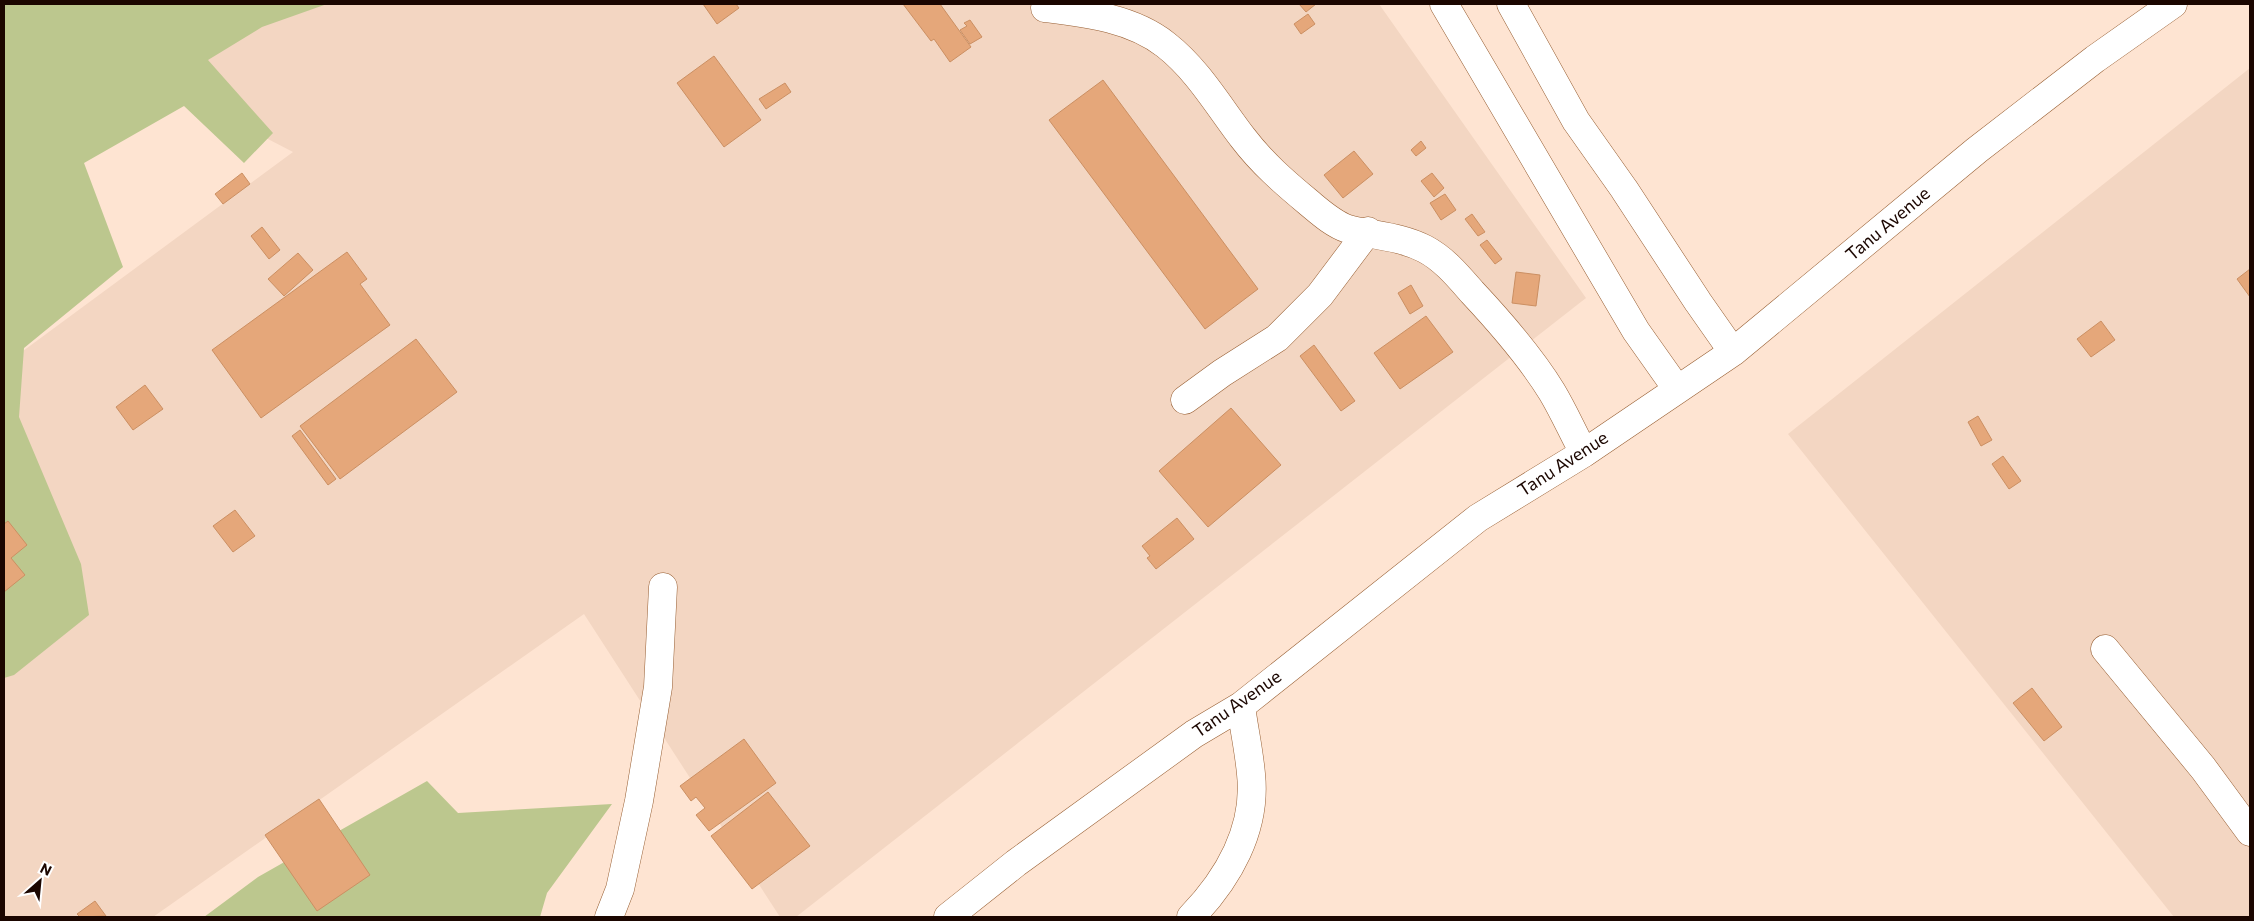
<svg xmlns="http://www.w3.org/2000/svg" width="2254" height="921" font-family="Commissioner,sans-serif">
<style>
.built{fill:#f3d6c2}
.green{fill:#bcc78e}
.building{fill:#e5a77a;stroke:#cb8f62}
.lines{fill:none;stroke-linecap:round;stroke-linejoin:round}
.minor-casing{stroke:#975e32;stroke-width:29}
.minor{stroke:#fff;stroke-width:28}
.labels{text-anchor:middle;stroke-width:4.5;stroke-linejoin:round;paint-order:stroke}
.street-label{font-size:18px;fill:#1b0600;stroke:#fff}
</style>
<rect width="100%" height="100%" fill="#fee4d2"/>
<path class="built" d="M7,4H1379L1586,298L796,917H780L584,614L153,917H4V365L293,152Z
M2250,68V917H2174L1788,434Z"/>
<path class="green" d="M4,4H327L262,27L208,60L273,133L244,163L184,106L84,163L123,267L24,348L19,417L81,564L89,615L14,675L4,678Z
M427,781L458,813L612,804L547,893L540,917H204L258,877Z"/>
<path class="building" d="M703,4H736L739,8L717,24Z
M903,4H940L971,47L950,62L934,39L931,41Z
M1299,4H1316L1306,12Z
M1308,14L1315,24L1301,34L1294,24Z
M970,20L982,37L970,44L960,30L967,26L964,23Z
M714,56L761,120L724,147L677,83Z
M1103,80L1258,289L1205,329L1049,120Z
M785,83L791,92L766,109L759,99Z
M1421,141L1426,148L1416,156L1411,150Z
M1354,151L1373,174L1343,198L1324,175Z
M242,173L250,184L223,204L215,194Z
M1432,173L1444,188L1434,197L1421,181Z
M1445,194L1456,210L1441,220L1430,203Z
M1472,214L1485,232L1478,236L1465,219Z
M262,227L280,250L269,259L251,236Z
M1487,240L1502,259L1495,264L1480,245Z
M347,252L367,279L360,284L390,325L261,418L212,350Z
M298,253L313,270L284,296L268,279Z
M2250,269V297L2237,279Z
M1516,272L1540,275L1536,306L1512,303Z
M1411,285L1423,306L1410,314L1398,293Z
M1426,316L1453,352L1400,389L1374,353Z
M2101,321L2115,340L2091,357L2077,339Z
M416,339L457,392L340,479L300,426Z
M1314,345L1355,401L1341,411L1300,356Z
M145,385L163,409L133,430L116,407Z
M1231,408L1281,465L1208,527L1159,471Z
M1978,416L1992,440L1981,446L1968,422Z
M300,430L336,479L328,485L292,436Z
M2003,456L2021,481L2009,489L1992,464Z
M235,510L255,536L233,552L213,526Z
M1177,518L1194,539L1156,569L1147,558L1150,556L1142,546Z
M8,521L27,545L11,558L25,575L4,592V524Z
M2032,688L2062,727L2044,741L2013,703Z
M744,739L776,783L709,831L696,815L705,808L696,797L691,801L680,786Z
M768,792L810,846L752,889L711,836Z
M319,799L370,875L317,911L265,835Z
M95,901L106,916L80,917L77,914Z"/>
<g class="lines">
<g class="minor-casing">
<path id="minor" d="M1444,4L1636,331L1677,389
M1511,4L1576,121L1624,189L1698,302L1733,352
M1045,8C1086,13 1132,18 1166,45C1198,70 1219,107 1243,138C1262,163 1284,182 1308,202C1320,212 1333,224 1348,229C1374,236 1400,236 1425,249C1444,259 1458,276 1472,292C1501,323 1530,356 1552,392C1564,412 1573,433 1584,453
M1185,400L1222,373L1277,338L1320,295L1368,231
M2105,649L2203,768L2250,832
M609,917L620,889L639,801L658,687L663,587
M948,917L1016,863L1194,734L1241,706L1478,518L1584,453L1733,352L1977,150L2095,59L2173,4
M1191,917C1228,879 1257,829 1251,774C1249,751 1244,729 1241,706"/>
</g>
<use href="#minor" class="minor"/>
</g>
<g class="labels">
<g class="street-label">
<text transform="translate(1888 224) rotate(-40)" y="6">Tanu Avenue</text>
<text transform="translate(1563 464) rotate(-33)" y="6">Tanu Avenue</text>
<text transform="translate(1237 704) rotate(-35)" y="6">Tanu Avenue</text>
</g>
</g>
<rect width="2254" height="921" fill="none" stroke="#1b0600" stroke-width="10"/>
<g transform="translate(40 881) rotate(27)" stroke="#ffffff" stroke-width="4" paint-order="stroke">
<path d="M0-4L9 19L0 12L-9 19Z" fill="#1b0600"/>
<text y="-8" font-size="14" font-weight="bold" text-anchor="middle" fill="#1b0600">N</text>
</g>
</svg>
